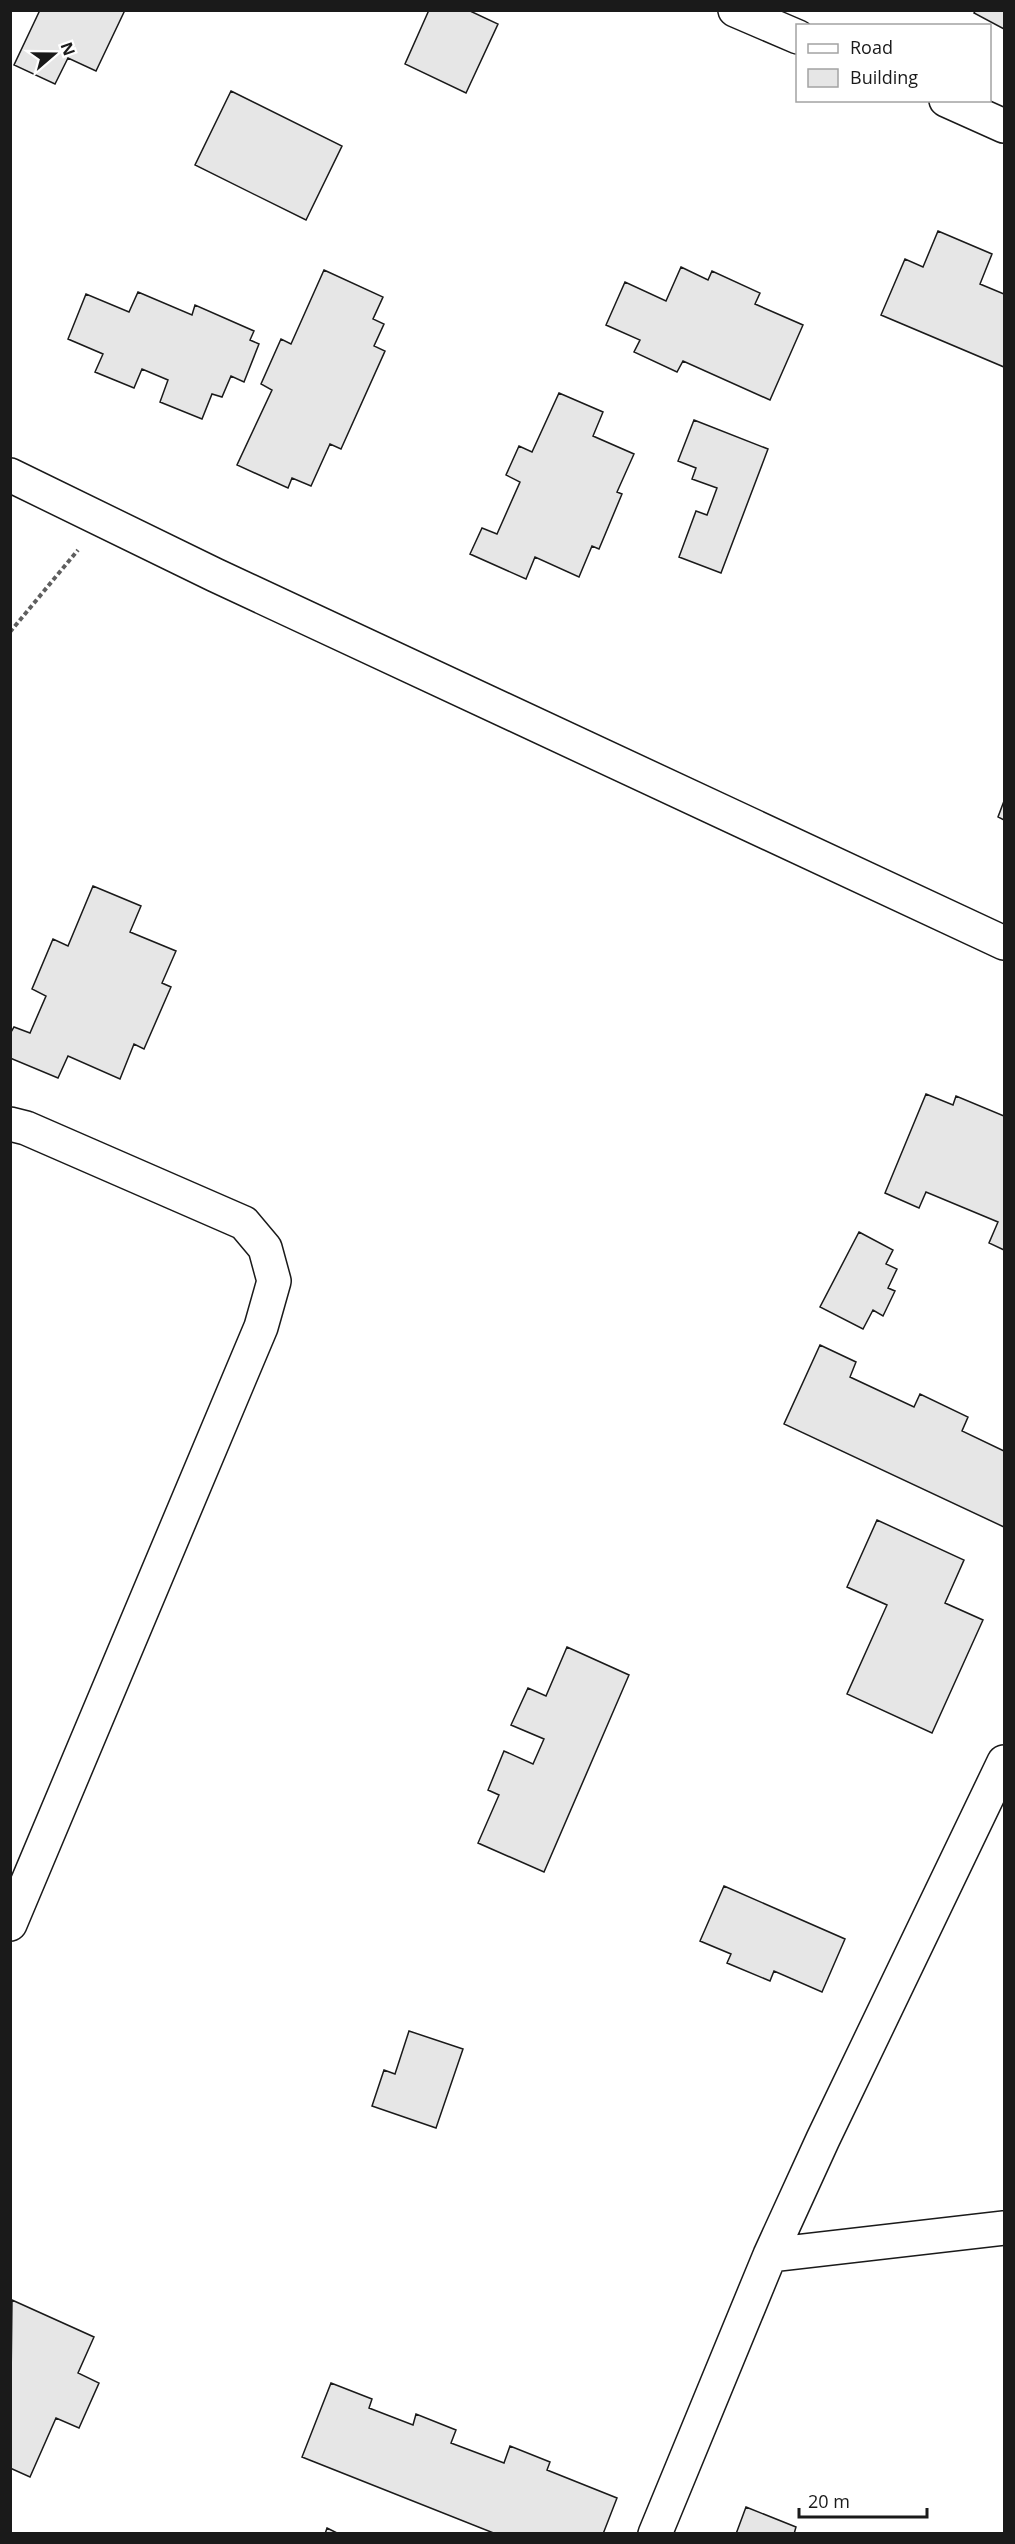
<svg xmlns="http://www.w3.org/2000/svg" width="1015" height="2544" font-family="'Open Sans',sans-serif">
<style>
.building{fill:#e6e6e6;stroke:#1a1a1a;stroke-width:1.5}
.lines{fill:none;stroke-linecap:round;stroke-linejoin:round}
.minor-casing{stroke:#1a1a1a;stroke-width:36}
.path{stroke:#5f5f5f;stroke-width:4;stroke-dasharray:4.5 3;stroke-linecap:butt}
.minor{stroke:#fff;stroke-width:33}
</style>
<rect width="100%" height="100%" fill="#fff"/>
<path class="building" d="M40,10H125L96,71L68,58L55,84L14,65Z
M429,10H468L498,24L466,93L405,64Z
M976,10H1004V29L974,13Z
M231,91L342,146L306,220L195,165Z
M938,231L992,254L980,284L1004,294V367L881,315L905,259L923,267Z
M681,267L708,280L712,271L760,293L755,304L803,325L770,400L683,361L677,372L634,352L640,340L606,325L625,282L666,301Z
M324,270L383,297L373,319L384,324L374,346L385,351L341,449L330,444L311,486L292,478L288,488L237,465L272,390L261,384L281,339L291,344Z
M138,292L192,315L195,305L254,331L250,340L259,344L244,382L231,376L222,397L212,394L202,419L160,402L168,380L142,369L134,388L95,372L103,354L68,339L86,294L129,312Z
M559,393L603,412L593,436L634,454L617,492L622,494L599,549L592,546L579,577L535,557L526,579L470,554L482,528L497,534L520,482L506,475L519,446L532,452Z
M694,420L768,449L721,573L679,557L696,511L707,515L717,488L692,479L696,468L678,461Z
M1004,801V820L998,817Z
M93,886L141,906L130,932L176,951L162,983L171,987L144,1049L134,1044L120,1079L68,1056L58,1078L10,1058V1034L14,1027L30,1033L46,996L32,989L53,939L68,946Z
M926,1094L953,1105L956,1096L1004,1116V1250L989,1243L998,1222L926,1192L919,1208L885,1193Z
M859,1232L893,1250L886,1264L897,1269L888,1288L895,1291L883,1316L873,1310L863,1329L820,1307Z
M820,1345L856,1362L850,1377L914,1407L920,1394L968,1417L962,1431L1004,1451V1527L784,1424Z
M877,1520L964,1560L945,1603L983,1620L932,1733L847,1694L887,1605L847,1587Z
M567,1647L629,1675L544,1872L478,1843L499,1795L488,1790L504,1751L533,1764L544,1739L511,1725L528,1688L546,1696Z
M724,1886L845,1939L822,1992L774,1971L770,1981L727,1963L731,1954L700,1941Z
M409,2031L463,2049L436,2128L372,2106L384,2070L395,2074Z
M12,2300L94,2337L78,2373L99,2383L79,2428L56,2418L30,2477L10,2468Z
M331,2383L372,2399L369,2408L413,2425L416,2414L456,2430L451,2443L504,2463L510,2446L550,2462L547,2470L617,2498L603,2534H496L302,2457Z
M746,2507L796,2527L794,2534H736Z
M327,2528L339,2534H325Z"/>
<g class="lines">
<g class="minor-casing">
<path id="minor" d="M735,10L798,37
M946,100L1004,126
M10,475L215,575L1004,943
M10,1124L26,1128L244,1223L265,1248L274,1281L261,1327L10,1924
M770,2255L1004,2228
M655,2534L770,2255L823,2139L1004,1762"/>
</g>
<path class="path" d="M10,632L78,550"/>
<use href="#minor" class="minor"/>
</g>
<rect width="1015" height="2544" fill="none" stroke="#1a1a1a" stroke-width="24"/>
<rect x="796" y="24" width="195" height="78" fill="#ffffff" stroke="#a3a3a3" stroke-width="1.5"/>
<rect x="808" y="44" width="30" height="9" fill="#ffffff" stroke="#a3a3a3" stroke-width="1.5"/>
<text x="850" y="54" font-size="18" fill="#1a1a1a">Road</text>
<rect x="808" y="69" width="30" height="18" fill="#e6e6e6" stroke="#a3a3a3" stroke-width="1.5"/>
<text x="850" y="84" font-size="18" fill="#1a1a1a">Building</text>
<g transform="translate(54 54) rotate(70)" stroke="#ffffff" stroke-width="4.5" paint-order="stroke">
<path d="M0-4.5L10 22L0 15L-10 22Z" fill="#1a1a1a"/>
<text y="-9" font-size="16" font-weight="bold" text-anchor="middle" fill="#1a1a1a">N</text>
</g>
<path d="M799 2508v9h128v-9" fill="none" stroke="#1a1a1a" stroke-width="3"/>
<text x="808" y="2508" font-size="18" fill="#1a1a1a" stroke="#ffffff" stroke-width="4.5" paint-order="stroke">20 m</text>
</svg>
